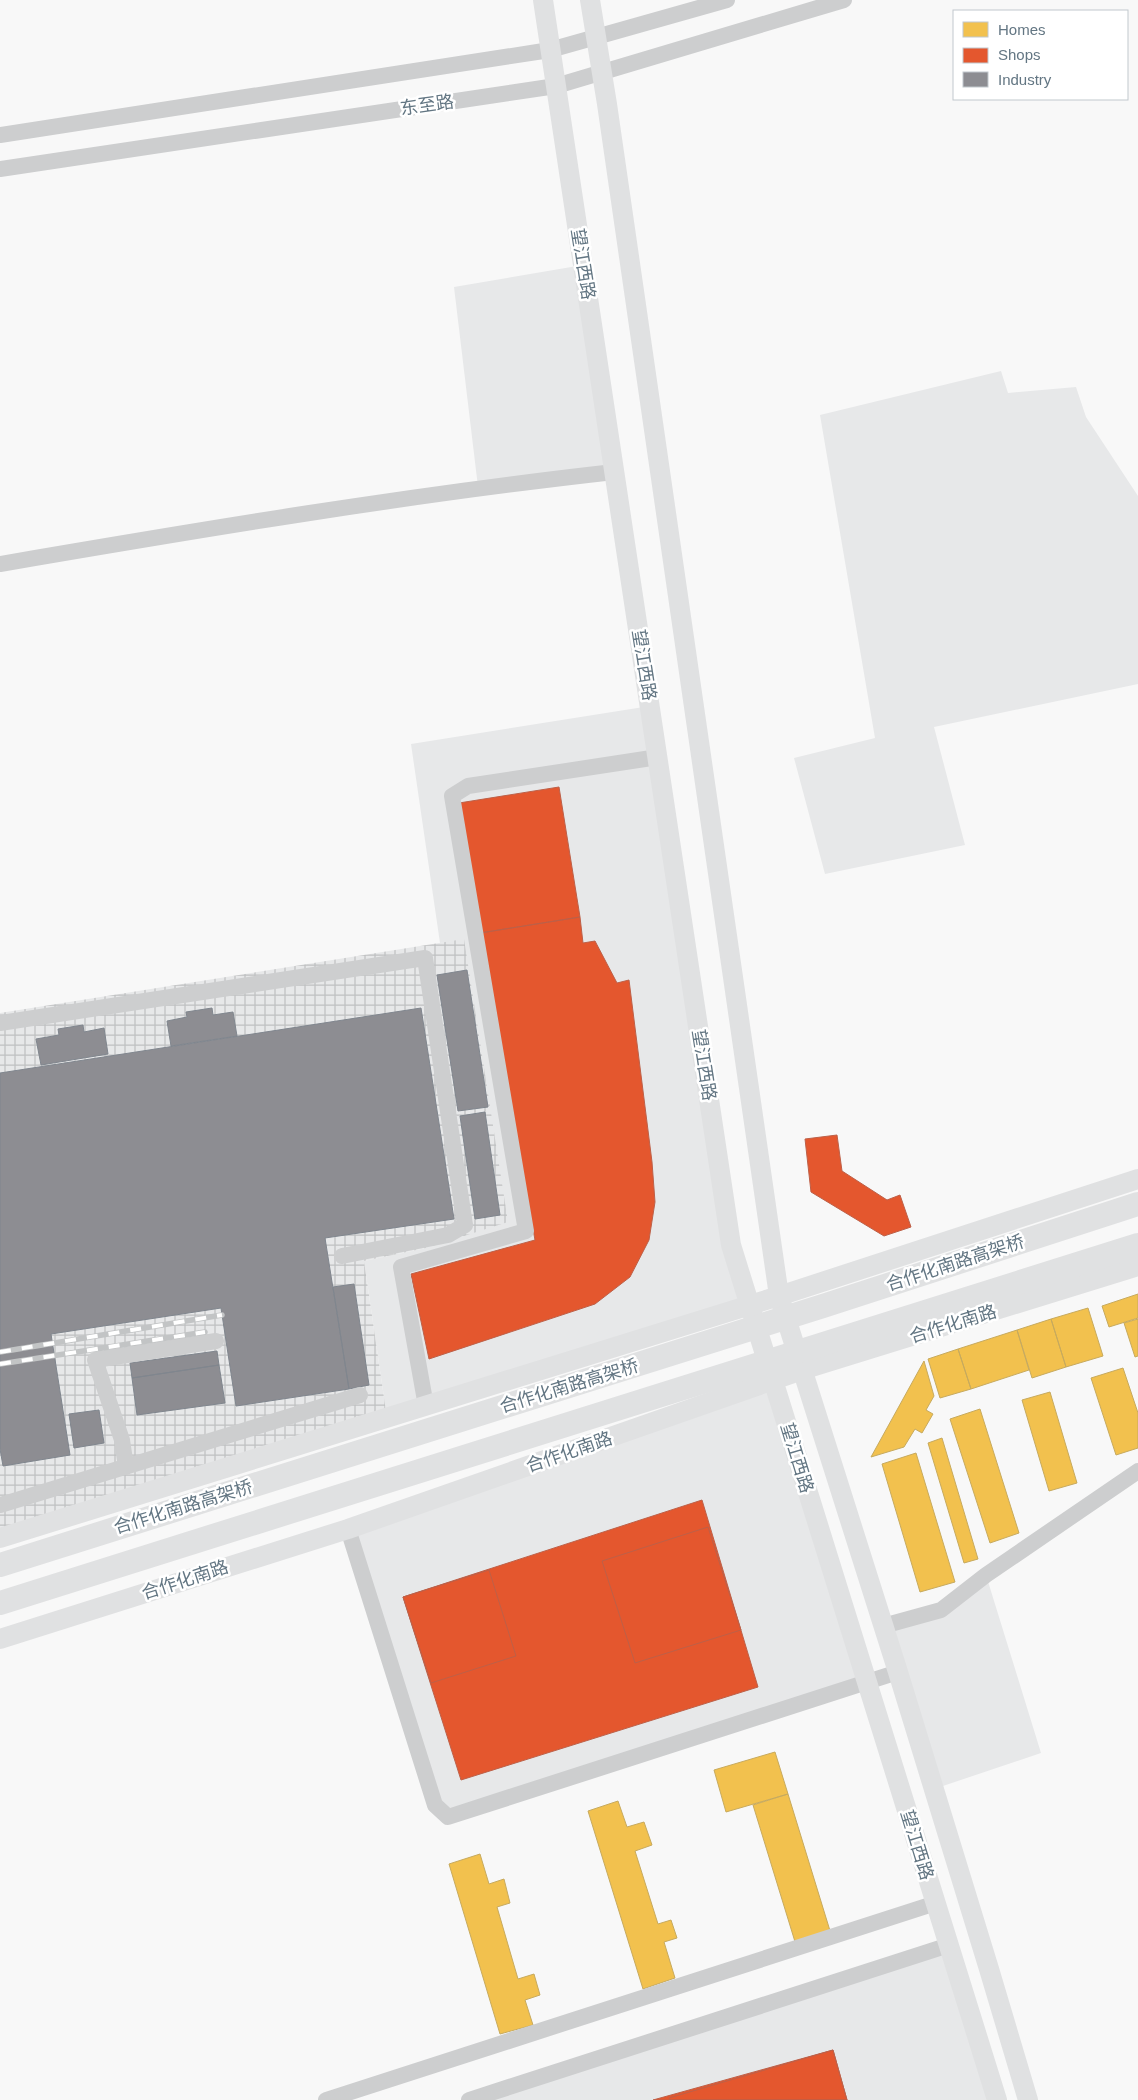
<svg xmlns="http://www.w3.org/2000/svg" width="1138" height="2100" font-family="Arial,'Noto Sans SC',sans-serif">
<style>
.built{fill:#e7e8e9}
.industrial{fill:url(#industrial-grid)}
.homes{fill:#f2c14e;stroke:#c7aa5e}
.shops{fill:#e4572e;stroke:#bd6048}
.industry{fill:#8d8d92;stroke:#80868e}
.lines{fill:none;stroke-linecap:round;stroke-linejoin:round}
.minor{stroke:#cdcecf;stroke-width:16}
.major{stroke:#e0e1e2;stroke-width:20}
.highway{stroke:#e0e1e2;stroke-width:24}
.rail-casing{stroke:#c2c4c5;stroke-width:5.5}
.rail{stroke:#fff;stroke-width:4;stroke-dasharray:11;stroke-linecap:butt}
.labels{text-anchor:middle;stroke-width:5;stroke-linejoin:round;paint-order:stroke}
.street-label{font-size:18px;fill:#637683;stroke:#fff}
</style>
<defs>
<pattern id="industrial-grid" width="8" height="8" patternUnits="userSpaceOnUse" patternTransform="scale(1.25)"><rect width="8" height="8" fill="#e7e8e9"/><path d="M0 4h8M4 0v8" fill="none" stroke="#bfc1c2"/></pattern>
</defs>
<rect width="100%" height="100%" fill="#f8f8f8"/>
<path class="built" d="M583,265L614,472L478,487L454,287Z
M1001,371L1008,393L1076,387L1086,417L1138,496V684L934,727L965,845L825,874L794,758L875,738L820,415Z
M650,706L750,1305L387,1418L364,1261L426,1248L464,940L440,943L411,744Z
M773,1380L867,1682L448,1817L435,1805L348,1529Z
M986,1575L1041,1753L934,1789L883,1626L941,1610Z
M949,1945L997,2100H469Z"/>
<path class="industrial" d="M464,939L508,1222L426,1248L364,1261L387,1418L0,1538V1013Z"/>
<path class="homes" d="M1138,1294V1318L1109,1327L1102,1306Z
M1088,1308L1103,1356L1066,1367L1051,1319Z
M1051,1319L1066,1367L1032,1378L1017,1330Z
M1138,1319V1356L1135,1357L1124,1323Z
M1017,1330L1029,1370L971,1389L958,1349Z
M958,1349L971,1389L940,1398L928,1359Z
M924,1361L934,1396L926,1410L933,1414L922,1433L915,1429L904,1447L871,1457Z
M1123,1368L1138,1413V1448L1116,1455L1091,1378Z
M1050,1392L1077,1483L1049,1491L1022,1400Z
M980,1409L1019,1533L990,1543L950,1419Z
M942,1438L978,1559L964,1563L928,1443Z
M916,1453L955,1582L920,1592L882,1464Z
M775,1752L788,1794L726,1812L714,1770Z
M788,1794L831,1934L796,1945L753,1805Z
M618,1801L627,1827L644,1822L652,1845L635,1851L658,1924L671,1920L677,1938L664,1942L675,1978L643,1989L588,1811Z
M480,1854L489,1884L504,1879L510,1903L497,1907L518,1979L534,1974L540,1995L525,2000L533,2025L500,2034L449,1864Z"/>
<path class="shops" d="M559,787L580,917L480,933L459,803Z
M580,917L583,943L595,941L617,983L629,980L652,1162L655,1202L649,1240L630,1277L595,1304L429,1359L411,1274L535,1240L480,933Z
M837,1135L842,1171L887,1200L900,1195L911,1227L884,1236L811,1192L805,1139Z
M702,1500L758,1687L461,1780L403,1597Z
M708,1527L741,1630L635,1663L602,1561Z
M489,1570L516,1656L431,1683L403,1597Z
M833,2050L847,2100H653Z
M833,2050L847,2100H670L669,2098Z"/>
<path class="industry" d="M467,970L488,1107L458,1111L437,975Z
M212,1008L213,1015L233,1012L237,1036L171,1046L167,1021L187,1017L186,1012Z
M421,1008L454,1219L325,1238L349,1389L236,1406L221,1308L51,1334L70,1455L3,1466L0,1449V1073Z
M83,1025L84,1032L104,1028L108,1054L41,1065L36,1039L59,1035L58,1029Z
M485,1112L500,1215L475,1219L460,1116Z
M354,1284L369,1385L349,1389L333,1287Z
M217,1351L219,1365L132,1378L130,1363Z
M219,1365L225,1403L137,1415L132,1378Z
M99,1410L104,1443L74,1448L69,1414Z"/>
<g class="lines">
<path class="minor" d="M0,135L550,50L727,0
M0,169L556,86L844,0
M0,564C204,529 408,495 614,472
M0,1023L425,958L465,1225L448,1235L342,1256
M426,1406L401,1267L526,1231L452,796L468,786L658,757
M126,1467L122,1440L95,1360L216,1341
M0,1505L360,1395
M348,1529L435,1805L448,1817L898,1672
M883,1626L941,1610L986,1575L1138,1471
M326,2100L936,1903
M469,2100L949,1945"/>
<path class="major" d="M543,0L731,1245L997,2100
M590,0L607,104L779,1296L898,1672L989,1969L1028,2100
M0,1538L779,1296L1138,1179
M0,1639L348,1529L802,1370L1138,1266"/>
<path class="highway" d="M0,1565L823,1306L1138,1204
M0,1603L1138,1245"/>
<g class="rail-casing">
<path id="rail" d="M0,1352L222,1315
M0,1364L205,1332"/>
</g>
<use href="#rail" class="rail"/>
</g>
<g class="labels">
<g class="street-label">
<text transform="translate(427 105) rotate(-8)" y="6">东至路</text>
<text transform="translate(583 264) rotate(81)" y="6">望江西路</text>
<text transform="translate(644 665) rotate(81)" y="6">望江西路</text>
<text transform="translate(704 1065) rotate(81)" y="6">望江西路</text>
<text transform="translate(955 1263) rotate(-18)" y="6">合作化南路高架桥</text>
<text transform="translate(953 1324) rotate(-17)" y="6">合作化南路</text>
<text transform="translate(569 1386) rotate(-17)" y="6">合作化南路高架桥</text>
<text transform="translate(569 1452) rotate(-19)" y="6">合作化南路</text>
<text transform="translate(797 1458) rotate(73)" y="6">望江西路</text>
<text transform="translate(183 1507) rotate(-17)" y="6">合作化南路高架桥</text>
<text transform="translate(185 1580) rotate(-18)" y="6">合作化南路</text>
<text transform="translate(917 1845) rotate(73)" y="6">望江西路</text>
</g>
</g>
<rect x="953" y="10" width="175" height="90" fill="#ffffff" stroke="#c1c8cd"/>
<rect x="963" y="22" width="25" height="15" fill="#f2c14e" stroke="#c1c8cd"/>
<text x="998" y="35" font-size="15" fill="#637683">Homes</text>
<rect x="963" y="48" width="25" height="15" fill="#e4572e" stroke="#c1c8cd"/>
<text x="998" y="60" font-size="15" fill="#637683">Shops</text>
<rect x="963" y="72" width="25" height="15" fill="#8d8d92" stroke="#c1c8cd"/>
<text x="998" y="85" font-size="15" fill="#637683">Industry</text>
</svg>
